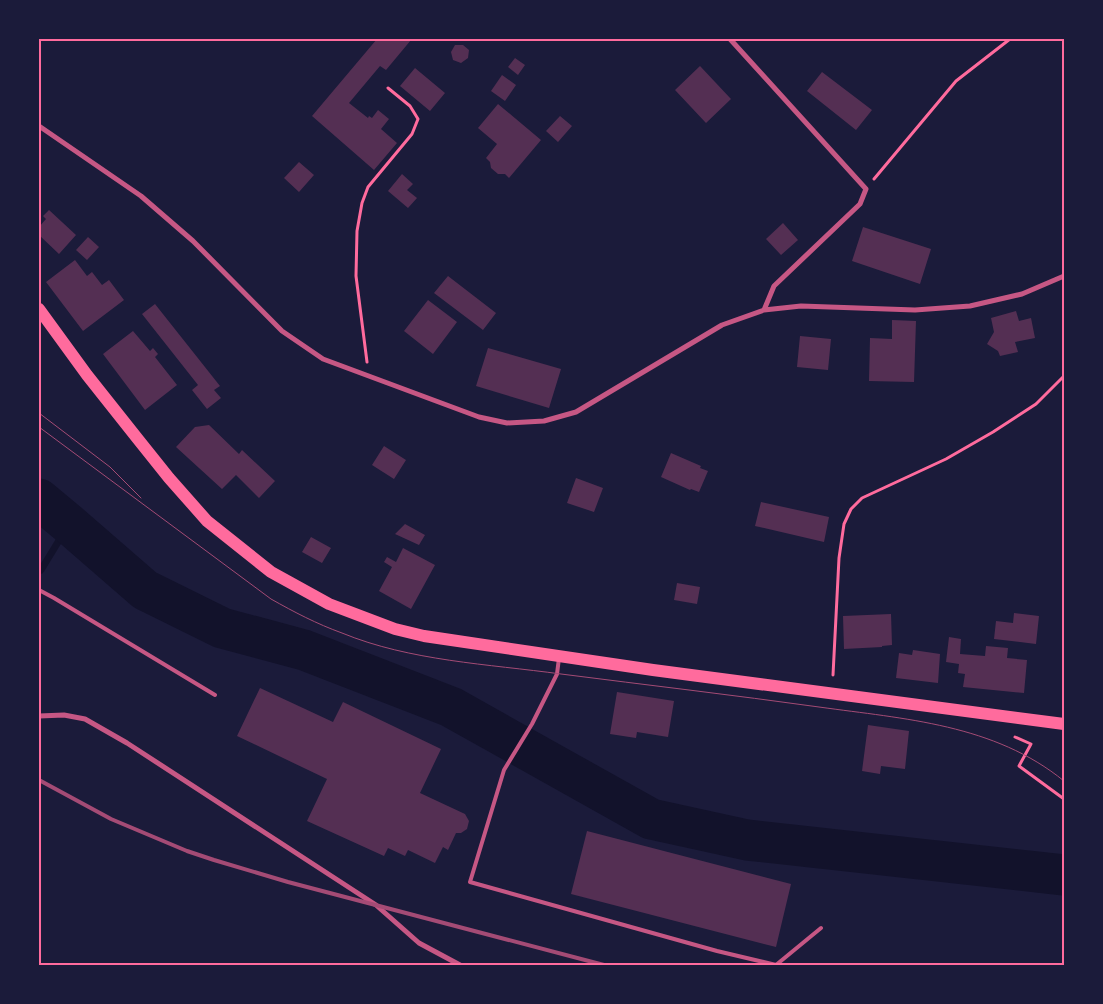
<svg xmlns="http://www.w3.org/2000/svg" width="1103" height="1004" font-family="Barlow,sans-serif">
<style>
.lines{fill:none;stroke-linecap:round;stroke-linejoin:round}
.stream{stroke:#12122b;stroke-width:7}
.river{stroke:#12122b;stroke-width:41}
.building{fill:#542f53}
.path{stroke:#ff6b9d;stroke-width:3}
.service{stroke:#c65784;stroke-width:4}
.minor{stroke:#c65784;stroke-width:5}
.primary{stroke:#ff6b9d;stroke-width:12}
.tram{stroke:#a44b75;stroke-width:1}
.rail{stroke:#a44b75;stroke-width:4}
.neatline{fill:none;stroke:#ff6b9d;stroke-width:2}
</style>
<rect width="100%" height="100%" fill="#1b1b3a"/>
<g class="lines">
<path class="stream" d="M41,570L69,524"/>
<path class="river" d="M39,499L69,524L145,590L222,628L304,650L451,707L651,819L747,840L1064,875"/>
</g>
<path class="building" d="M377,39H409L411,40L386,70L380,66L349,103L368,118L369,116L372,118L378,110L389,119L381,129L397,143L374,170L312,116Z
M455,45H463L469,50L468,58L461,63L453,60L451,52Z
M515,58L525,65L518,75L508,67Z
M700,66L731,99L706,123L675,90Z
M415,68L445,93L430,111L400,86Z
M822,72L872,110L856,130L807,91Z
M502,75L516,85L505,101L491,91Z
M498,104L541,140L509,178L505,174H498L491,168L490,162L486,158L497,144L478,128Z
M560,116L572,126L558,142L546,131Z
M299,162L314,175L299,192L284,178Z
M402,174L413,184L407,190L417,198L408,208L388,191Z
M49,210L76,235L59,254L39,235V227L46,219L43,216Z
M783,223L798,240L781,255L766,239Z
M863,227L931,249L920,284L852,261Z
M88,237L99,247L87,260L76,250Z
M75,260L87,276L92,272L102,285L109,280L124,300L83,331L46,282Z
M448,276L496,313L483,330L434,293Z
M428,300L457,322L433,354L404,331Z
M155,304L220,386L214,390L221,398L207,409L192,390L198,385L142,314Z
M1016,311L1019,321L1031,318L1035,338L1015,342L1018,352L1000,356L998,351L987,344L994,332L991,318Z
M892,320L916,321L914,382L869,381L870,338L892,339Z
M133,331L150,351L153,348L158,354L155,357L177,385L145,410L103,354Z
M800,336L831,339L828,370L797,367Z
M488,348L561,369L549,408L476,386Z
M209,425L239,454L242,450L275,481L259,498L236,475L222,489L176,447L195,427Z
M384,446L406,460L394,479L372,465Z
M671,453L701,466L700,468L708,471L699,492L691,489L690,490L661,477Z
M576,478L603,488L594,512L567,503Z
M761,502L829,517L824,542L755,526Z
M405,524L425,535L419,545L395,534Z
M311,537L331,548L322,563L302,552Z
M403,548L435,565L411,609L379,591L392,567L384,562L387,557L396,562Z
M677,583L700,587L697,604L674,600Z
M1014,613L1039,616L1036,644L994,639L996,621L1013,623Z
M891,614L892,645L882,646V647L844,649L843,616Z
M949,637L961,639L960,654L985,656L986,646L1008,648L1007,658L1027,660L1024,693L963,687L965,674L958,673L959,664L946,662Z
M913,650L940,654L938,683L896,678L899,653L912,655Z
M260,688L333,722L343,702L441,749L420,793L465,814L469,821L467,829L461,833H456L448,850L443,847L435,863L408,850L405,856L388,848L384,856L307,821L327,779L237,736Z
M617,692L674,701L668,737L637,732L636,738L610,734Z
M868,725L909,731L905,769L881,766L880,774L862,771Z
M587,831L791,884L776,947L571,894Z"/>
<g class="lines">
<path class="path" d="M874,179L956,81L1010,39
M367,362L356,276L357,231L362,203L368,187L412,134L418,119L410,106L388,88
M833,675L839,558L844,524L851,509L862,498L946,459L993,432L1036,404L1064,376
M1015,737L1031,744L1019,766L1064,799"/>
<path class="service" d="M39,590L54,598L215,695
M559,658L557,674L532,724L504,770L470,882L717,951L776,965L821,928"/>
<path class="minor" d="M730,39L866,189L860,204L774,286L764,310
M39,126L141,196L193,241L282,331L323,359L479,417L507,423L544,421L576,412L722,325L764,310L801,306L915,310L970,306L1022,294L1064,276
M39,716L64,715L85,719L127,743L376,905L419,943L460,965"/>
<path class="primary" d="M39,309L87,375L137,438L169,478L207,521L271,572L329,604L395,629L424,636L653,670L1064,724"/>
<path class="tram" d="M39,413L110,467L141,498
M39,427L271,599C294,612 317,624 342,633C410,661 488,664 561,674C647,685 733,695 819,707C905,719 994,724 1064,781"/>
<path class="rail" d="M39,780L111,819L187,851L214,860L288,882L604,965"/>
</g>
<rect width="1103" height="1004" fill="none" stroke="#1b1b3a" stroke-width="80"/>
<rect x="40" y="40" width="1023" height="924" class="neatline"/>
</svg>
